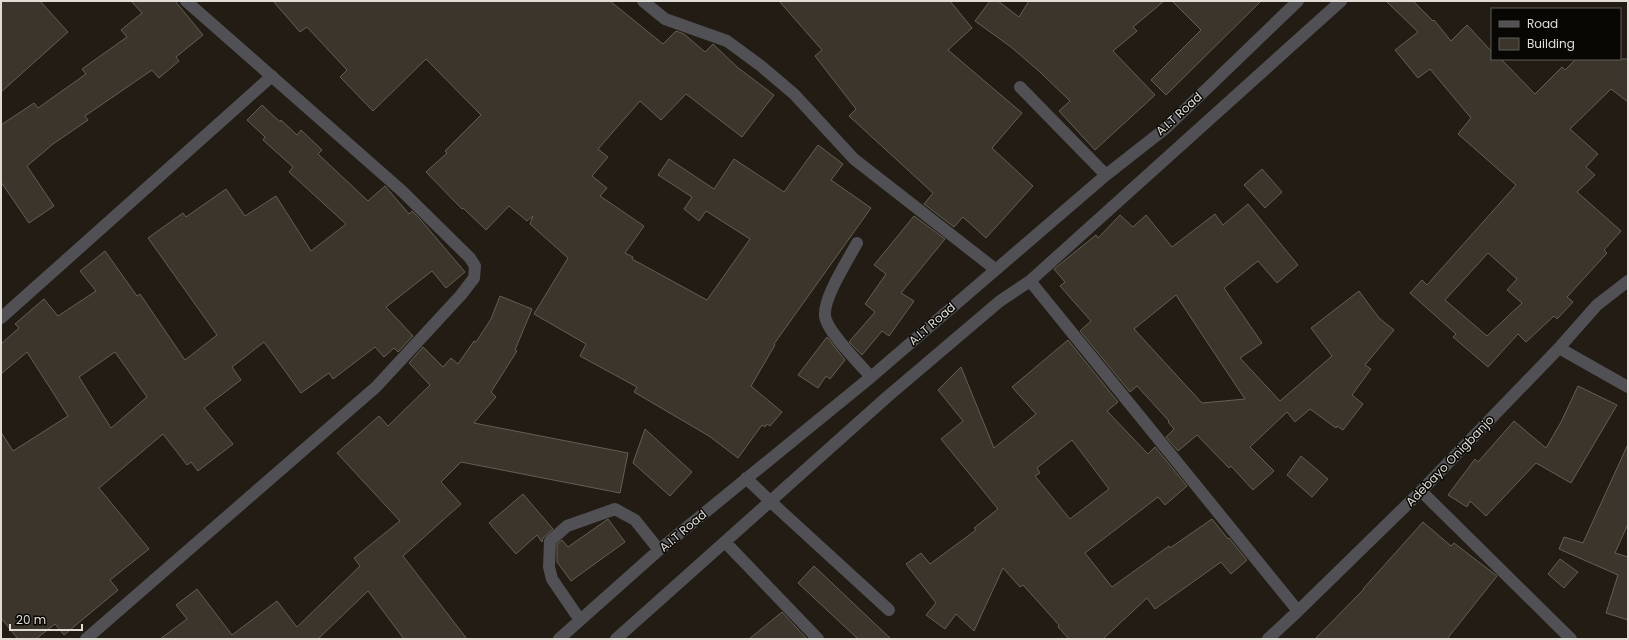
<svg xmlns="http://www.w3.org/2000/svg" width="1629" height="640" font-family="Poppins,sans-serif">
<style>
.building{fill:#3b352c;stroke:#655e54;fill-rule:evenodd}
.lines{fill:none;stroke-linecap:round;stroke-linejoin:round}
.minor{stroke:#505055;stroke-width:12}
.labels{text-anchor:middle;stroke-width:3;stroke-linejoin:round;paint-order:stroke}
.street-label{font-size:12px;fill:#e0dcd6;stroke:#090704}
</style>
<rect width="100%" height="100%" fill="#221c14"/>
<path class="building" d="M1,1H40L68,32L1,92Z
M131,1H175L203,35L176,57L179,61L159,78L152,70L85,116L88,120L53,144L27,166L54,206L29,223L1,182V125L34,103L38,108L86,74L82,69L127,37L121,30L142,13Z
M273,1H610L663,44L676,31L684,34L705,52L713,44L737,67L774,95L742,137L686,94L661,120L640,101L598,149L608,157L592,176L607,188L600,196L644,226L625,253L633,257L632,259L707,300L750,239L706,211L699,221L684,209L692,197L658,175L669,159L714,189L734,159L784,192L818,145L843,164L831,180L871,208L774,344L775,345L751,386L782,412L770,426L767,424L765,427L762,425L738,458L709,436L634,392L637,387L580,356L586,344L534,314L568,258L530,224L533,216L527,221L509,206L486,230L463,208L462,209L426,172L447,153L445,151L481,115L426,59L373,111L340,77L347,70L307,27L300,32Z
M779,1H950L972,28L948,50L1022,113L992,148L1033,186L986,238L963,217L954,227L924,204L933,193L849,116L856,109L815,56L822,50Z
M990,1H998L1019,17L1029,1H1164L1133,27L1137,31L1113,51L1155,95L1095,150L1059,111L1070,101L1040,72L1011,47L975,21Z
M1172,1H1261L1166,95L1151,80L1201,30Z
M1386,1H1413L1433,21L1434,20L1451,41L1467,25L1492,52V59H1501L1535,94L1562,67L1565,70L1576,59H1628V102L1611,89L1570,129L1598,154L1586,167L1595,175L1577,192L1621,231L1604,250L1607,253L1567,297L1573,302L1557,319L1554,316L1526,342L1518,334L1488,367L1453,337L1456,334L1410,293L1422,280L1427,285L1516,185L1458,134L1471,118L1430,69L1418,78L1395,50L1418,32ZM1488,253L1517,279L1507,290L1522,303L1487,336L1445,300Z
M262,105L280,122L281,120L297,135L301,130L322,150L318,154L368,201L385,186L409,214L412,211L420,219L465,272L446,288L432,271L386,307L413,336L398,352L394,348L384,357L375,347L333,379L329,373L301,393L264,342L232,367L241,380L204,408L233,444L198,471L191,462L187,465L163,434L99,488L149,549L110,580L118,590L64,635L55,624L36,639H18L1,618V432L13,451L68,416L27,352L1,374V344L19,328L15,324L44,299L58,316L96,291L80,271L105,251L137,296L140,294L185,360L217,335L148,238L183,213L186,217L226,189L245,216L276,196L311,251L346,224L289,172L293,167L263,140L265,137L247,120ZM115,352L147,397L111,428L79,377Z
M1262,169L1282,192L1265,208L1244,185Z
M1248,204L1298,265L1277,283L1258,261L1224,288L1262,343L1240,358L1280,401L1332,356L1311,328L1359,291L1379,318L1394,330L1365,365L1371,369L1352,395L1363,404L1343,430L1337,426L1336,428L1310,409L1295,422L1287,412L1250,447L1274,471L1253,490L1231,466L1229,468L1197,435L1178,451L1166,437L1174,429L1168,422L1169,421L1137,386L1130,392L1080,331L1091,321L1060,286L1065,282L1054,269L1096,235L1098,238L1120,215L1133,227L1146,215L1172,247L1215,214L1223,225ZM1176,295L1207,342L1245,399L1202,403L1134,329Z
M914,216L945,239L901,293L914,301L889,336L882,331L862,355L849,342L875,312L865,304L886,274L874,265Z
M500,296L532,309L515,350L517,351L491,392L496,397L474,423L628,453L620,493L461,462L441,482L461,504L403,556L467,639H404L368,591L318,639H160L187,619L176,605L197,589L232,635L277,601L297,627L360,566L354,558L400,521L337,453L379,416L388,426L430,385L409,363L423,347L443,367L451,358L458,364L474,341L476,342L491,319Z
M827,337L845,360L830,379L826,376L818,388L798,375Z
M1068,340L1118,402L1107,411L1148,454L1155,447L1187,486L1165,505L1158,497L1085,553L1112,587L1169,546L1170,548L1212,519L1228,539L1229,538L1247,560L1231,574L1221,562L1155,609L1147,598L1103,639H1069L1058,627L1059,625L1023,585L1020,587L1003,568L974,631L956,614L945,629L926,615L936,603L906,564L921,553L930,564L976,530L974,528L998,509L941,439L963,421L938,390L961,367L994,448L1036,414L1012,387ZM1072,440L1109,489L1070,519L1035,476L1040,473L1037,468Z
M1578,386L1617,405L1571,483L1536,463L1486,516L1470,501L1467,507L1448,495L1475,459L1478,462L1514,421L1546,448L1561,422Z
M645,429L692,472L670,496L633,463Z
M1628,444V524L1615,553L1628,557V620L1606,613L1618,575L1559,549L1564,537L1583,543Z
M1301,456L1328,479L1312,497L1287,475Z
M523,494L553,529L543,538L542,542L537,535L516,554L489,523Z
M608,519L625,542L571,581L557,562V544L562,540L568,547Z
M1423,522L1451,546L1454,543L1497,576L1447,639H1315L1364,589H1363Z
M1560,559L1578,572L1564,588L1548,574Z
M814,566L891,639H858L798,583Z
M782,612L807,639H749Z"/>
<g class="lines">
<path class="minor" d="M643,1L665,19L727,41L761,66L794,94L854,159L995,269
M1020,87L1106,175
M857,243C848,260 823,298 825,316C827,332 860,364 871,377
M1030,281L1298,611
M1,318L272,76
M1559,348L1628,387
M746,478L771,502L889,610
M1421,491L1571,639
M725,542L818,639
M580,620L552,579L549,567L550,541L567,526L615,509L635,520L659,550
M86,639L376,387L461,295L474,278L475,266L470,258L402,191L186,1
M559,639L659,550L871,377L1106,175L1166,128L1298,1
M616,639L887,397L1000,301L1030,281L1341,1
M1268,639L1298,611L1421,491L1559,348L1597,305L1628,281"/>
</g>
<g class="labels">
<g class="street-label">
<text transform="translate(1179 114) rotate(-42)" y="4">A.I.T Road</text>
<text transform="translate(932 324) rotate(-41)" y="4">A.I.T Road</text>
<text transform="translate(1450 461) rotate(-46)" y="4">Adebayo Onigbanjo</text>
<text transform="translate(683 531) rotate(-40)" y="4">A.I.T Road</text>
</g>
</g>
<rect width="1629" height="640" fill="none" stroke="#e0dcd6" stroke-width="4"/>
<rect x="1491" y="8" width="130" height="52" fill="#090704" stroke="#5f5c58"/>
<rect x="1499" y="21" width="20" height="6" fill="#505055" stroke="#5f5c58"/>
<text x="1527" y="28" font-size="12" fill="#e0dcd6">Road</text>
<rect x="1499" y="38" width="20" height="12" fill="#3b352c" stroke="#5f5c58"/>
<text x="1527" y="48" font-size="12" fill="#e0dcd6">Building</text>
<path d="M10 624v6h72v-6" fill="none" stroke="#e0dcd6" stroke-width="2"/>
<text x="16" y="624" font-size="12" fill="#e0dcd6" stroke="#090704" stroke-width="3" paint-order="stroke">20 m</text>
</svg>
